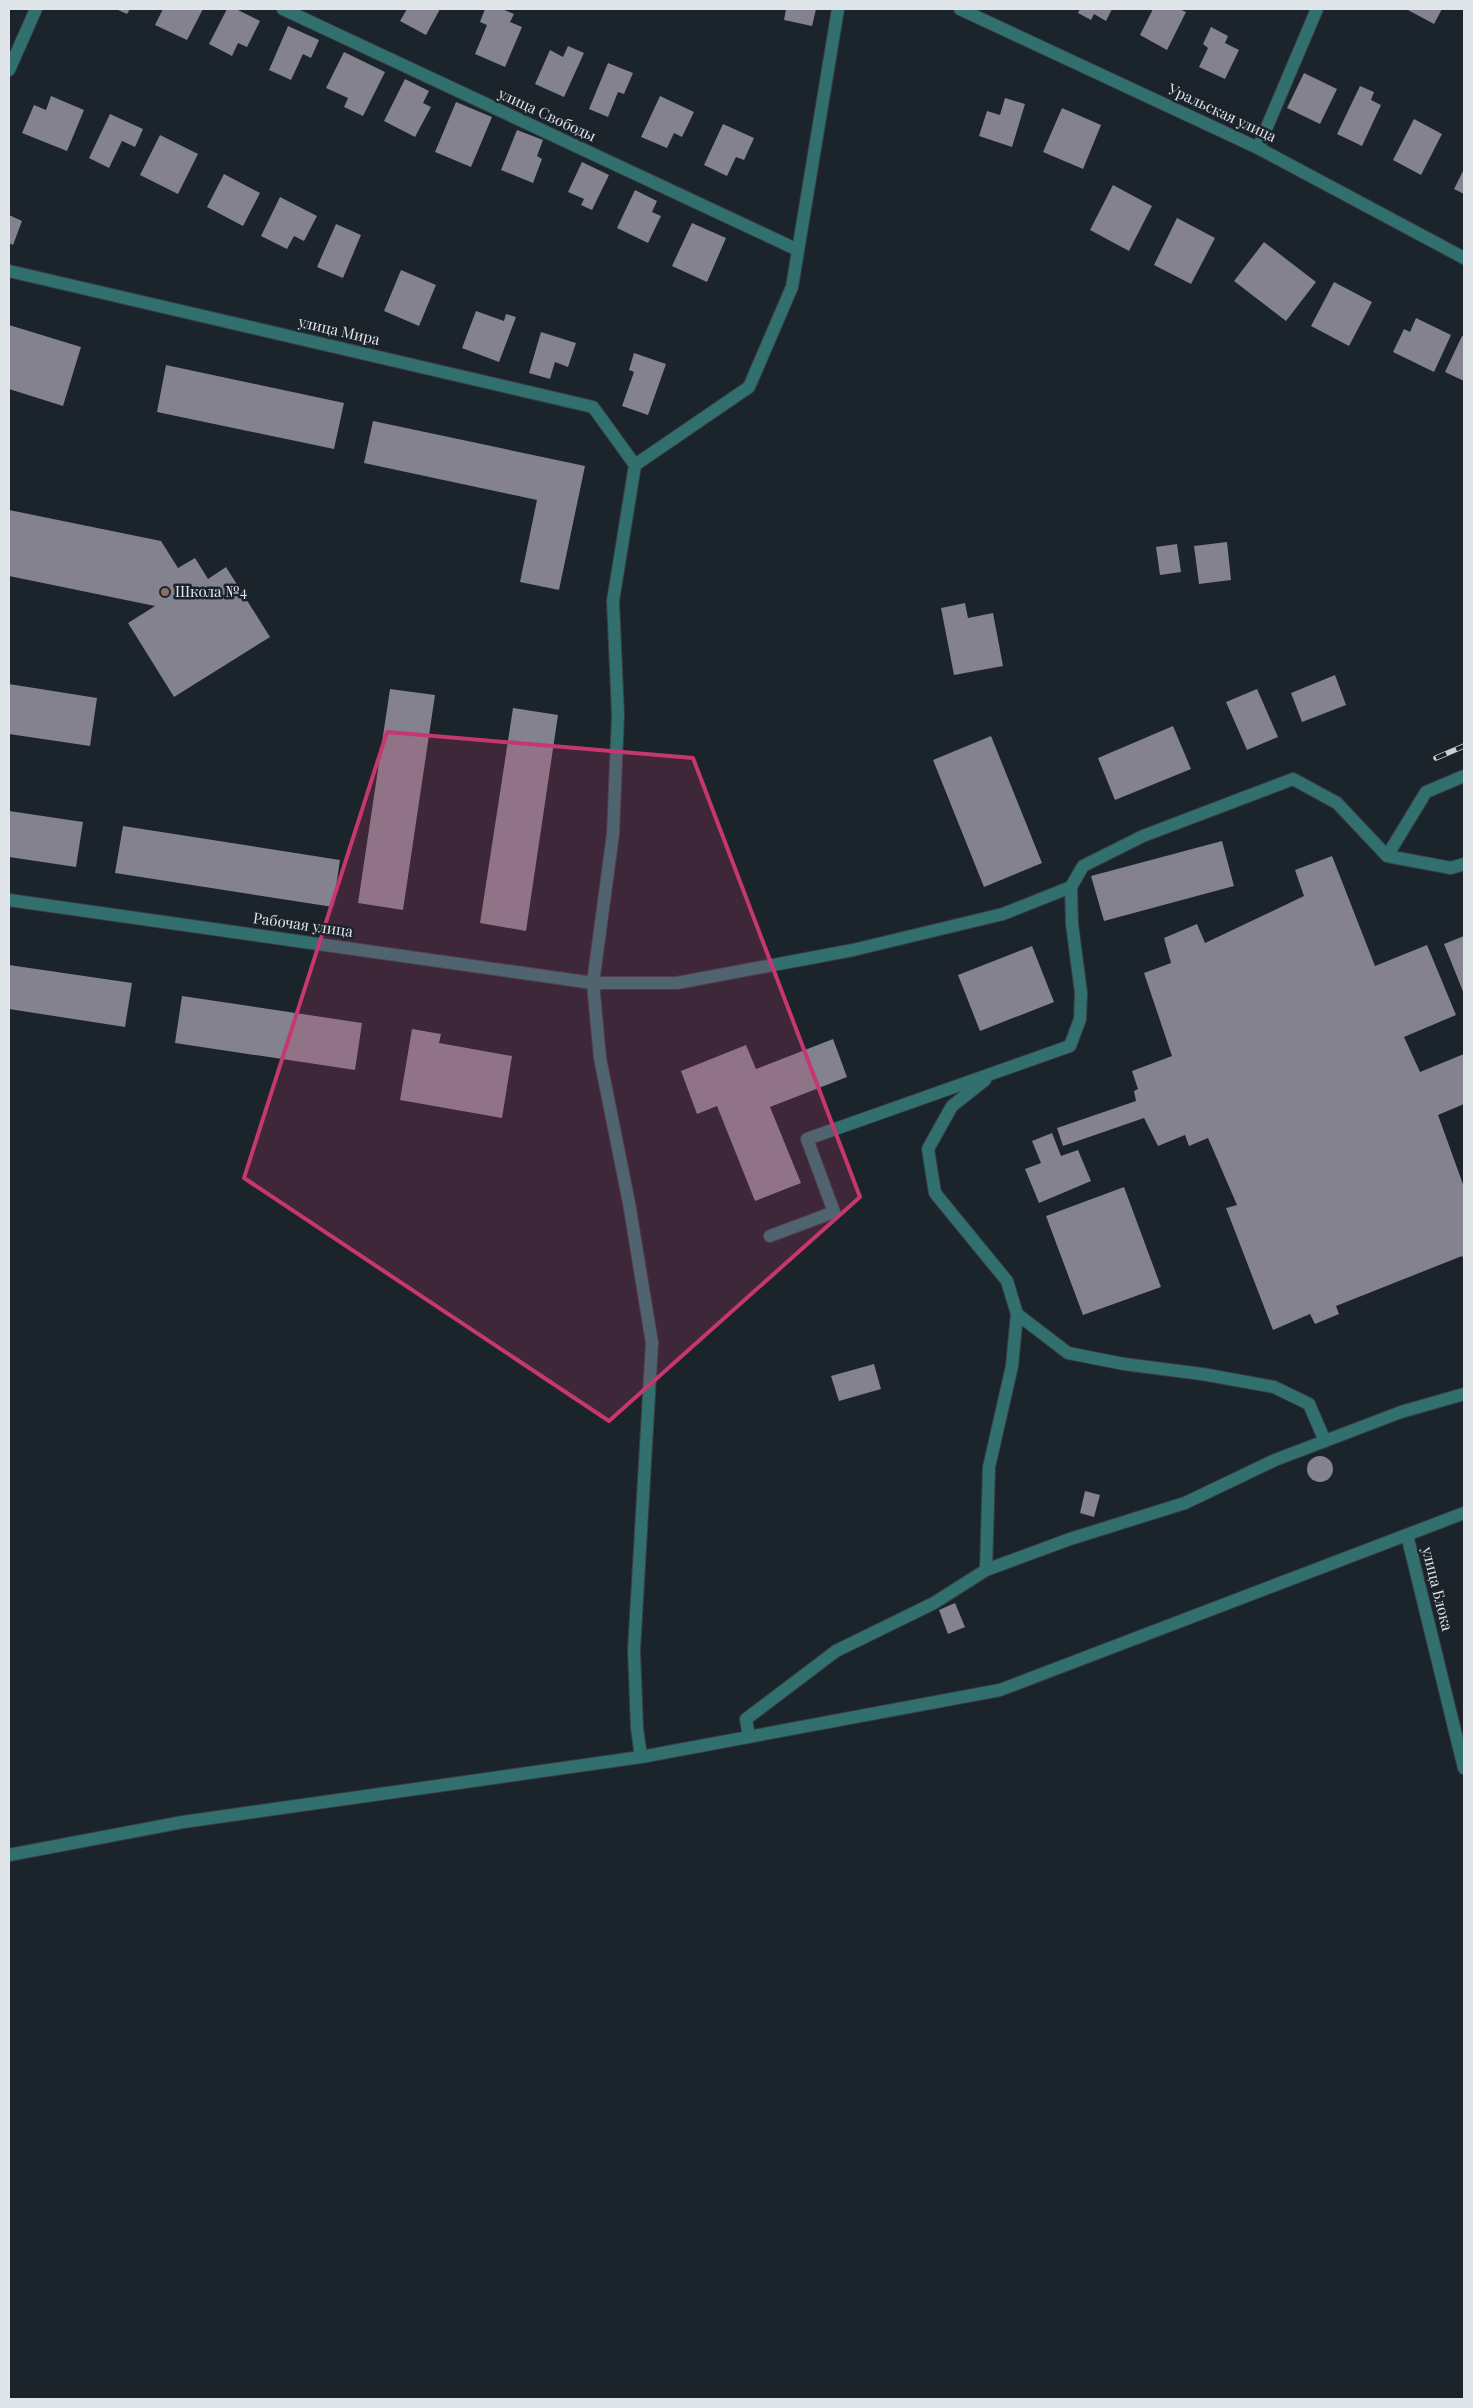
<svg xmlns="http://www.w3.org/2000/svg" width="1473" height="2408" font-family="'Playfair Display',serif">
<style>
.building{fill:#83828e}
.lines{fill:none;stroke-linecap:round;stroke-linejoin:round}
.minor-casing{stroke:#373e46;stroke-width:14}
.minor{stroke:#31706f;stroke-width:12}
.rail-casing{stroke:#c9cfd4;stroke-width:5.5}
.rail{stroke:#1b232b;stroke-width:4;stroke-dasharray:11;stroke-linecap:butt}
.marked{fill:#c63770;fill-opacity:0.2;stroke:#c63770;stroke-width:4;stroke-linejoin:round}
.education-dot{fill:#8d6e63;stroke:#1b232b;stroke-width:2}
.labels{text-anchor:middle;stroke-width:5;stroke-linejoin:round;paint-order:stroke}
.street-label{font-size:15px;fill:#e0e5ea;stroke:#1b232b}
.poi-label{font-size:15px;fill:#e0e5ea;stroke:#1b232b;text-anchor:start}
</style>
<rect width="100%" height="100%" fill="#1b232b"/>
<path class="building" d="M116,9H130L127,14Z
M163,9H203L187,40L155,25Z
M227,9H236L260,21L247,47L238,43L232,56L209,44Z
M407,9H440L426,35L400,21Z
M485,9H502L514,14L510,22L522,27L505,67L475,54L487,25L480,22Z
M786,9H816L812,26L784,20Z
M1080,9H1112L1106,21L1094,14L1091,20L1078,13Z
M1153,9H1179L1186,12L1167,50L1140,35Z
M1406,9H1442L1434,24Z
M288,26L319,40L311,58L303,54L291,80L269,70Z
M1211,27L1228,36L1225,43L1239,50L1225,79L1199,67L1208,48L1203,44Z
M568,46L584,53L564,97L535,84L550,50L563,57Z
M344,52L385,72L363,116L344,107L348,98L326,88Z
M608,63L633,73L624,94L618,92L608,117L589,109Z
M1304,73L1337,89L1320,124L1287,108Z
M405,79L429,91L423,103L431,107L415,137L384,121Z
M1360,86L1374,92L1371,100L1381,105L1362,146L1337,134Z
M51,96L84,110L67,151L22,133L34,105L46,110Z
M660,96L694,112L682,137L674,133L667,148L641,137Z
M1005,98L1025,104L1012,147L979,136L987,111L1000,115Z
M456,102L492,117L471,167L435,152Z
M1062,108L1101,125L1083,169L1043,152Z
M110,114L143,129L135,147L122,141L109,168L89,158Z
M1414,119L1442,134L1421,175L1393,160Z
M723,124L754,138L744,160L736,157L727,176L704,165Z
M517,130L543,140L537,156L542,159L533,183L501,170Z
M160,135L198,154L178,194L140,175Z
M582,162L609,175L592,210L581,205L584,199L568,192Z
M1464,169V194L1454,189Z
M224,174L260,193L243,226L207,207Z
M1113,185L1152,206L1129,251L1090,230Z
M635,190L657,201L652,212L661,216L648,243L617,228Z
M280,197L317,216L304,241L294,236L287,249L261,236Z
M9,215L22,221L13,245L9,243Z
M1177,218L1215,238L1191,284L1154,265Z
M692,223L726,238L707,282L672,266Z
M336,224L361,235L343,278L317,267Z
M1264,242L1316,282L1286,321L1234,281Z
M401,270L436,285L419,326L384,311Z
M1334,282L1372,302L1349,346L1311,326Z
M476,311L504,321L506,314L516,317L499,362L462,348Z
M1416,318L1451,335L1434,372L1393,352L1404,329L1410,332Z
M9,325L81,347L63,406L9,389Z
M541,332L576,343L568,367L555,362L550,379L529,373Z
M1462,336L1464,337V381L1445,372Z
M634,353L666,364L648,415L622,406L634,372L629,370Z
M166,365L344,403L334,449L157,412Z
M373,421L585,466L559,590L520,582L537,500L364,463Z
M9,510L161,541L178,568L195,558L208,579L226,567L270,637L174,697L128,623L155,606L9,576Z
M1227,542L1231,580L1199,584L1194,546Z
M1177,544L1181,572L1160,575L1156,547Z
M965,603L968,618L993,613L1003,666L954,675L941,608Z
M1335,675L1346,705L1302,722L1291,693Z
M9,684L97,698L90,746L9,734Z
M390,689L435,695L403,910L358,903Z
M1257,689L1278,737L1247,750L1226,702Z
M513,708L558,715L526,931L480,923Z
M1173,726L1191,769L1115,800L1098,758Z
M991,736L1042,863L984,887L933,760Z
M9,811L83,822L76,867L9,857Z
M123,826L340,860L333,907L115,873Z
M1222,841L1234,886L1104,921L1091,876Z
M1332,856L1375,966L1427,945L1456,1015L1404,1037L1420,1072L1464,1054V1104L1438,1115L1464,1187V1260L1462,1256L1336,1306L1339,1314L1315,1324L1310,1314L1273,1330L1226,1208L1237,1205L1208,1138L1189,1146L1185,1135L1158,1146L1144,1118L1063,1146L1057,1128L1136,1101L1134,1091L1138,1089L1132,1071L1172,1056L1144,973L1171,963L1164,938L1197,924L1205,943L1304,896L1295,870Z
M1464,936V994L1444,944Z
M1032,946L1054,1002L980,1031L958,975Z
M9,965L132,983L125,1027L9,1009Z
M182,996L362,1023L355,1070L175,1043Z
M412,1029L441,1034L439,1043L512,1056L502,1118L400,1100Z
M833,1039L847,1077L770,1107L801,1183L755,1201L717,1106L697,1114L681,1071L746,1045L756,1069Z
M1052,1133L1061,1156L1078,1150L1091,1181L1039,1203L1025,1169L1041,1163L1032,1141Z
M1124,1187L1161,1287L1083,1315L1046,1216Z
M874,1364L881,1389L839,1401L831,1376Z
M1307 1469a13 13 0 1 1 26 0a13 13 0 1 1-26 0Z
M1085,1491L1100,1495L1094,1517L1080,1513Z
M955,1603L965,1627L948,1634L939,1610Z"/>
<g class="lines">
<g class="minor-casing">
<path id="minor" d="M283,9L798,250
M960,9L1258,148L1464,258
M9,70L36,9
M1258,148L1317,9
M9,271L593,407L635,465
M1387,856L1426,792L1464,776
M9,900L593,983H677L853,950L1003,914L1071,887
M985,1080L952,1106L928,1149L935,1193L1007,1281L1017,1314L1012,1366L989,1467L986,1570
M770,1236L834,1212L807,1139L1070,1046L1080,1019L1081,993L1072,924L1071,887L1083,866L1143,836L1293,779L1337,803L1387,856L1451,868L1464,864
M1017,1314L1068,1353L1124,1364L1202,1374L1274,1387L1309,1404L1325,1441
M1407,1535L1464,1768
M749,1737L746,1719L836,1651L934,1603L986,1570L1070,1539L1185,1503L1275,1460L1401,1412L1464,1394
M641,1757L637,1728L634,1650L652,1343L629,1203L600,1058L593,983L613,834L618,715L613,601L635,465L749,387L792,287L838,9
M9,1855L183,1822L641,1757L1000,1690L1464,1513"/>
</g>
<use href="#minor" class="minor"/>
<g class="rail-casing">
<path id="rail" d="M1436,758L1464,746"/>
</g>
<use href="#rail" class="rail"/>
</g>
<path class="marked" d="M387,732L693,758L860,1197L609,1421L244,1178Z"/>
<circle class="education-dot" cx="165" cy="592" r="5"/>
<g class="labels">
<g class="street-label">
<text transform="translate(1222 113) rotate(25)" y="5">Уральская улица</text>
<text transform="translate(547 115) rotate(25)" y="5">улица Свободы</text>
<text transform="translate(339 331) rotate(13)" y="5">улица Мира</text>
<text transform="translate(303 925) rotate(8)" y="5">Рабочая улица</text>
<text transform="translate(1437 1589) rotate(76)" y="5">улица Блока</text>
</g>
<g class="poi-label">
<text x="175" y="597">Школа №4</text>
</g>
</g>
<rect width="1473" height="2408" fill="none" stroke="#e0e5ea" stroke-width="20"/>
</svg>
